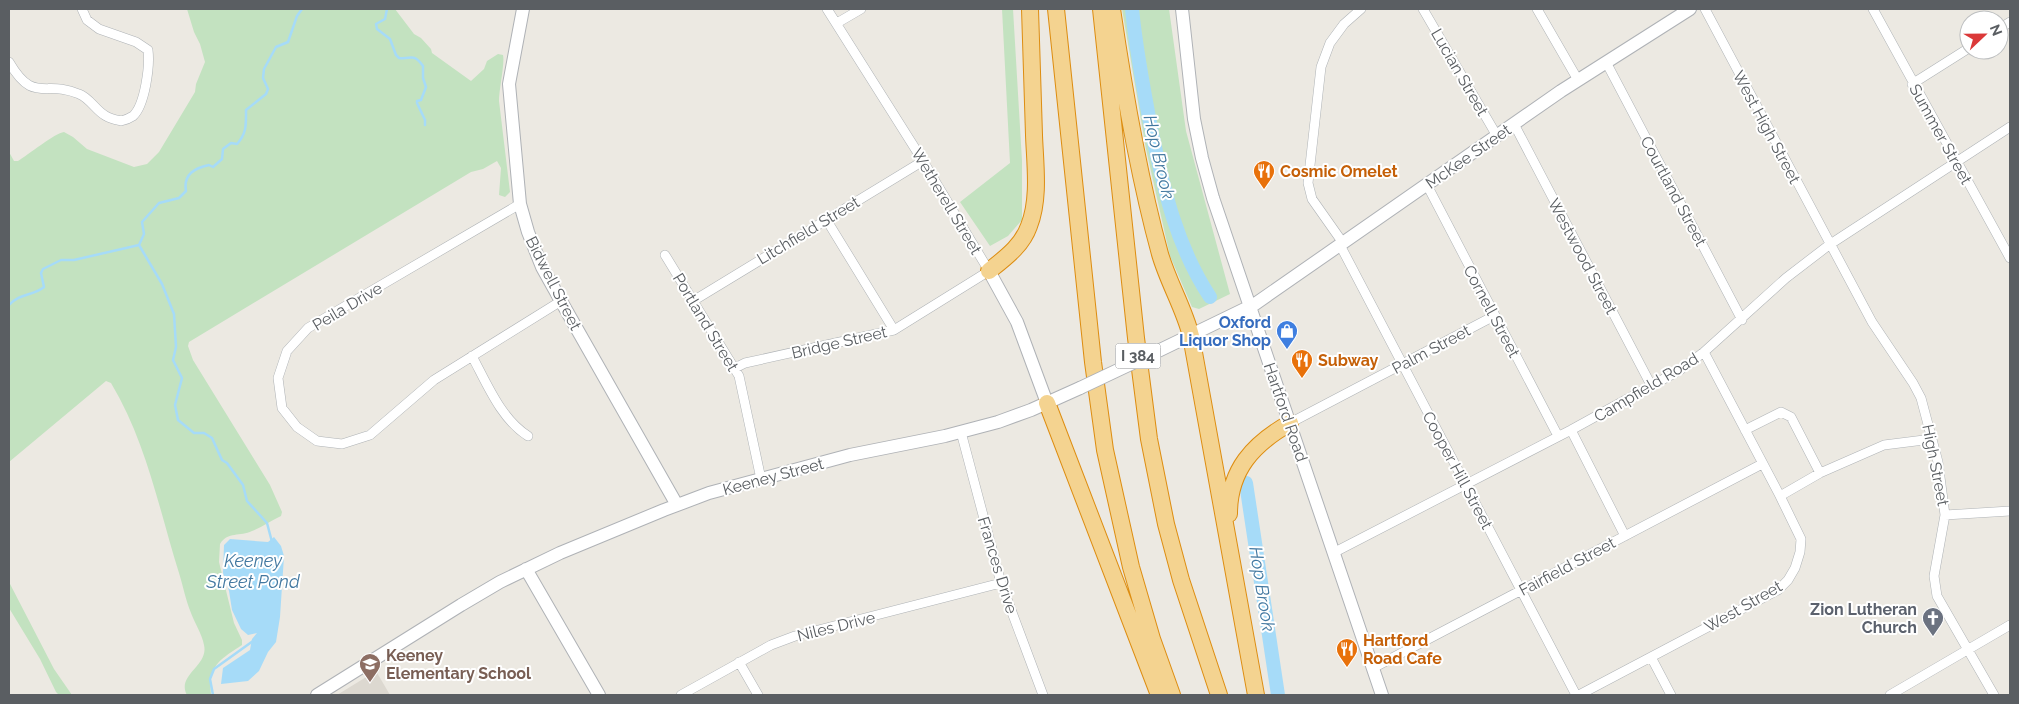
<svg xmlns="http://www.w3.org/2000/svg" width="2019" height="704" font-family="Raleway,sans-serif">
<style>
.education{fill:#dcd8d0}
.green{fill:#c3e2c0}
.water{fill:#a6dbf8}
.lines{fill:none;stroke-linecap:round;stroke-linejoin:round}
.stream{stroke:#a6dbf8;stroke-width:2.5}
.river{stroke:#a6dbf8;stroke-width:14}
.street-casing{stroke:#afb3b6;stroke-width:10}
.secondary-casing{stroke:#afb2b6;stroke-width:14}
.highway-casing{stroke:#dd8d11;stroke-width:18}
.street{stroke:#fff;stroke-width:9}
.secondary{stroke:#fff;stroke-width:12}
.highway{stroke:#f4d390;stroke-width:16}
.secondary-bridge-casing{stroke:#afb2b6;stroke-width:14;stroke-linecap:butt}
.secondary-bridge{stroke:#fff;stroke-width:12}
.labels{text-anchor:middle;stroke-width:4;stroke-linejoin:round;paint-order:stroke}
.shield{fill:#fff;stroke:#8c8e91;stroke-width:1}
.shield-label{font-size:15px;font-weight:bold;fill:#5a5e62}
.street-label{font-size:16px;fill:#5a5e62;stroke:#fff}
.food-label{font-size:16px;font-weight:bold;fill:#c56008;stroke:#fff;text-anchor:start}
.shop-label{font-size:16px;font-weight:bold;fill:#366cbe;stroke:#fff;text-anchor:end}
.worship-label{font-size:16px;font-weight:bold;fill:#5b616d;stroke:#fff;text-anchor:end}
.education-label{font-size:16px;font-weight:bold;fill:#785e54;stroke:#fff;text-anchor:start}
.water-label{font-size:18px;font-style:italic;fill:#4278a0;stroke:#fff}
</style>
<rect width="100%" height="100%" fill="#ece9e2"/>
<path class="education" d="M376,671L390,695H337Z"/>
<path class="green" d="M187,9H395L414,34L421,38L431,49L432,53L471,81L484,69L487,61L498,54L503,55C505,63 499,89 499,101L510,192L505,197L499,195L501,168L497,161L483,169L471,172L189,342L188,346L193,360L270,485L282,512L281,516C271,521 262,527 252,531C240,537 228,531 220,544L219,562L234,623L242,640V645C219,660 208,666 211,695H187C176,675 209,666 204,645C202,634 195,624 191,613C186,601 183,586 179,573C159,509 146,441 111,383L106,381L9,462V152L14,161H18C28,155 55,133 64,132L73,137L87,149L134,167L147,164L159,152L195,92L196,84L205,62L200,44L194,32Z
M1002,9H1013L1022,161V220L1008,236L990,246L960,202L1010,163Z
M1122,9H1169L1186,131L1230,294L1199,309L1192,307L1170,256L1146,149Z
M9,582L54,669L72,695H59L56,692L40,659L9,608Z"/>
<path class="water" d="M274,537L281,546L284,556L280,617L276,642L268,652L259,671L248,681L221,684L223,668L250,650L252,639L257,633L248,635L241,629L232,610L229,591L223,573L224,545L230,539L268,542Z"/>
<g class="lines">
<path class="stream" d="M387,9L385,19L376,24L377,29L390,39L396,55L399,58C411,60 413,52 423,66V78L426,87L421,100L417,101V103L425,120V125
M9,305C20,293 33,296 44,287L41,273L43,269L61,260H74L139,245
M272,542L267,523L247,501L243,485L227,463L222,460L212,438L204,433H194L178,420L175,405L182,378L173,360L176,347L174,314L162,284L139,245L144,234L142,222L159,203L179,198L186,191C183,174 195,168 209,165L213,167L222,159L223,149L231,143L237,144C247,133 246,124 246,110L266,94L268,89L263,78L264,69L276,47L288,42L297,16L302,9
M213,695L210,679L214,669L253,641"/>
<path class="river" d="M1132,9C1136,50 1144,92 1152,133C1164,191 1177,247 1210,297
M1246,483L1278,695"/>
<g class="street-casing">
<path id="street" d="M1423,9L1497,136
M1537,9L1578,80
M1705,9L1872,322L1913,383L1921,398L1938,462L1945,515L1934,576L1937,596L1994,695
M1873,9L2010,258
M837,23L861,9
M1999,29L2010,22
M9,62C34,105 45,79 79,94C90,98 96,111 106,116C111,119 117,120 121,121C125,120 130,118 133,116C145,105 150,66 148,50L136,42L99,29L87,20L82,9
M1606,62L1742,320
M1912,84L1969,48
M1514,124L1652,387
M1427,185L1558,436
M520,204L308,328L287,351L278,378L282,408L297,427L317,441L342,444L370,435L434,380L561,301
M826,219L894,330
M1343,243L1312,199L1308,183L1321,67L1330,43L1344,24L1361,9
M1340,245L1576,695
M665,255L739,376L761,479
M693,301L923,161
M472,356C487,384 501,419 528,436
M735,368L745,363L894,330L989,271L923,161L827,9
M1290,423L1494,316
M1571,430L1625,536
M1745,430L1781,412L1791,417L1820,473
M961,432L1001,583L1043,695
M1780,496L1820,473L1884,445L1932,439
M1945,515L2010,511
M1333,553L1571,430L1680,370L1704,352L1786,278L1829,245L2010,127
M1651,657L1671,695
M739,662L758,695
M1373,668L1762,464
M681,695L771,645L795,636L1001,583
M1579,695L1778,590L1788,580L1795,568L1800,552L1801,539L1780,496L1704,352
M1890,695L2010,625"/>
</g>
<g class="secondary-casing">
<path id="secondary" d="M523,9L509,84L520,204L528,232L542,267L561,301L677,505
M1182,9L1194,119L1202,158L1213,198L1382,695
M989,271L1017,322L1047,403
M1154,353L1255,304L1561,91L1690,9
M526,569L599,695
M317,695L461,605L500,582L560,553L664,510L709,493L850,455L945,436L998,422L1031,410L1080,388"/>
</g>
<g class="highway-casing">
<path id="highway" d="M1056,9L1093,362L1105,450L1131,567L1152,639L1172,695
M1101,9L1136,338L1149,439L1166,524L1181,580L1219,695
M1112,9C1124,91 1138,174 1160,254C1168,282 1184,308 1191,336L1256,695
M989,271C1005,258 1022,246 1029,226C1040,198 1035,164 1034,135C1033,93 1031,51 1030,9
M1047,403L1159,695
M1229,514C1229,470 1253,444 1290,423"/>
</g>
<use href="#street" class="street"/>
<use href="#secondary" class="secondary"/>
<use href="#highway" class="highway"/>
<g class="secondary-bridge-casing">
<path id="secondary-bridge" d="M1080,388L1154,353"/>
</g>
<use href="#secondary-bridge" class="secondary-bridge"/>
</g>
<defs>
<g id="restaurant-pin" transform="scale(1.125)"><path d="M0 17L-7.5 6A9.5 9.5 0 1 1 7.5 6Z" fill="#e8710a" stroke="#fff"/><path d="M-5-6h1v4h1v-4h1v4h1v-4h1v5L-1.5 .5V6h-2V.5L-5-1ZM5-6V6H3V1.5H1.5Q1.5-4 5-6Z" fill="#fff"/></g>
<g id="shop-pin" transform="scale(1.125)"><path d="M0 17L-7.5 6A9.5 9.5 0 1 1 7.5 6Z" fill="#3f7fe0" stroke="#fff"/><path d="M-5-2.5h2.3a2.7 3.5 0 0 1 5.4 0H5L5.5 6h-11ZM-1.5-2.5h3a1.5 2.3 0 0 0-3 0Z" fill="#fff"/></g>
<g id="church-pin" transform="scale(1.125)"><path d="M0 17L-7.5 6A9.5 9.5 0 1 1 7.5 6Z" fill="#6b7280" stroke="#fff"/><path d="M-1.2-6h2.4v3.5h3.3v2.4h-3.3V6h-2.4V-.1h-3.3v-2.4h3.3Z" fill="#fff"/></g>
<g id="school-pin" transform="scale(1.125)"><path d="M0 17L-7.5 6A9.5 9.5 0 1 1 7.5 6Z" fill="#8d6e63" stroke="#fff"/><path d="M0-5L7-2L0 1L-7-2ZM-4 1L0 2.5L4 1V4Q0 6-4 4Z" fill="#fff"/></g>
</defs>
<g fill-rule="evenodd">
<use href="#restaurant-pin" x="1264" y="171"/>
<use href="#shop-pin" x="1287" y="331"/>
<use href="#restaurant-pin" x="1302" y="360"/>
<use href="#church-pin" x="1933" y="618"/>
<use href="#restaurant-pin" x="1347" y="649"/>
<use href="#school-pin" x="370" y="664"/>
</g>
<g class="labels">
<rect class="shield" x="1115.5" y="343.5" width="45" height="25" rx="4"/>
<g class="shield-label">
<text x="1138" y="361">I 384</text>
</g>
<g class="street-label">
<text transform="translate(1460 72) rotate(60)" y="6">Lucian Street</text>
<text transform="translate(1767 127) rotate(62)" y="6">West High Street</text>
<text transform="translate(1941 134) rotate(61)" y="6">Summer Street</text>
<text transform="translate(1468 156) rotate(-35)" y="6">McKee Street</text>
<text transform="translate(1674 191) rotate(62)" y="6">Courtland Street</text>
<text transform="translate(947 201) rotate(59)" y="6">Wetherell Street</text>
<text transform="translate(808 230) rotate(-31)" y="6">Litchfield Street</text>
<text transform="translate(1583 256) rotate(62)" y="6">Westwood Street</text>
<text transform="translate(554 283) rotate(63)" y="6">Bidwell Street</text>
<text transform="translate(347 306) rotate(-31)" y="6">Peila Drive</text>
<text transform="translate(1492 311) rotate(62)" y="6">Cornell Street</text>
<text transform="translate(706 322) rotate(59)" y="6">Portland Street</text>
<text transform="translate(839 342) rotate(-13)" y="6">Bridge Street</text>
<text transform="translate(1431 349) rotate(-28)" y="6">Palm Street</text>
<text transform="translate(1646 387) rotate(-31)" y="6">Campfield Road</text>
<text transform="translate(1286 412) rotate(71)" y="6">Hartford Road</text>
<text transform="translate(1936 465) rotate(79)" y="6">High Street</text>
<text transform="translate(1458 470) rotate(62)" y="6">Cooper Hill Street</text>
<text transform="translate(773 476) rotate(-15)" y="6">Keeney Street</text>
<text transform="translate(998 565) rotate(73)" y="6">Frances Drive</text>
<text transform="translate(1567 566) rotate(-28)" y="6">Fairfield Street</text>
<text transform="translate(1743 606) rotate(-30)" y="6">West Street</text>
<text transform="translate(836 626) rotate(-14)" y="6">Niles Drive</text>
</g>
<g class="food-label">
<text x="1280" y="177">Cosmic Omelet</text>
<text x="1318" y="366">Subway</text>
<text x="1363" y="646">Hartford<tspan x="1363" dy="18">Road Cafe</tspan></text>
</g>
<g class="shop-label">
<text x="1271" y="328">Oxford<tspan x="1271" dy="18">Liquor Shop</tspan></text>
</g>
<g class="worship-label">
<text x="1917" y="615">Zion Lutheran<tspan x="1917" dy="18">Church</tspan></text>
</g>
<g class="education-label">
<text x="386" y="661">Keeney<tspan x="386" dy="18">Elementary School</tspan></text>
</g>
<g class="water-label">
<text transform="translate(1159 157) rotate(77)" y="6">Hop Brook</text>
<text x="253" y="567">Keeney<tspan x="253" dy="21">Street Pond</tspan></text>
<text transform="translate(1262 589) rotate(81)" y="6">Hop Brook</text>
</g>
</g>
<rect width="2019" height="704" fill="none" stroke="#5a5e62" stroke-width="20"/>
<g transform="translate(1984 35) rotate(68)"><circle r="24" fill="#ffffff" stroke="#bdbfc0"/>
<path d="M0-4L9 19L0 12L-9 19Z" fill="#db3939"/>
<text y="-8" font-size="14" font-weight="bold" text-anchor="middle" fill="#5a5e62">N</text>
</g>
</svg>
